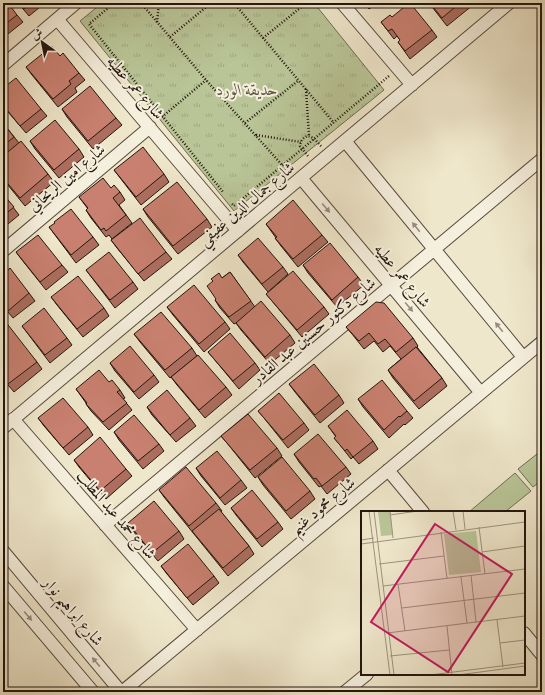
<svg xmlns="http://www.w3.org/2000/svg" width="545" height="695" font-family="'IM FELL DW Pica',Amiri,serif">
<style>
.grass{fill:url(#grass-tufts);stroke:#6e6d52}
.pitch{fill:#b9c597;stroke:#6e6d52}
.lines{fill:none;stroke-linecap:round;stroke-linejoin:round}
.street-casing{stroke:#564a3d;stroke-width:14}
.path{stroke:#23150e;stroke-width:2.5;stroke-dasharray:1 2;stroke-linecap:butt}
.street{stroke:#f5efdd;stroke-width:12}
.wall{fill:#ad6e60;stroke:#23150e}
.building{fill:#c98070;stroke:#23150e}
.oneway{fill:#968d80}
.labels{text-anchor:middle;stroke-width:4;stroke-linejoin:round;paint-order:stroke}
.street-label{font-size:16px;fill:#23150e;stroke:#f5efdd}
.park-label{font-size:16px;font-style:italic;fill:#58533e;stroke:#f5efdd}
.inset-road{fill:none;stroke:#9d937f;stroke-width:1}
.view{fill:#c2185b;fill-opacity:0.15;stroke:#c2185b;stroke-width:2}
.inset-edge{fill:none;stroke:#23150e;stroke-width:2}
</style>
<defs>
<pattern id="grass-tufts" width="24" height="20" patternUnits="userSpaceOnUse"><rect width="24" height="20" fill="#b9c597"/><path d="M3 7l-1-3M5 7V3M7 7l1-3M15 17l-1-3M17 17v-4M19 17l1-3" fill="none" stroke="#9fa881"/></pattern>
</defs>
<rect width="100%" height="100%" fill="#efe7cb"/>
<filter id="stains"><feTurbulence type="fractalNoise" baseFrequency=".005" numOctaves="4"/><feColorMatrix values="0 0 0 0 .2 0 0 0 0 .09 0 0 0 0 .02 0 0 0 .5 -.17"/></filter>
<radialGradient id="worn" r=".72"><stop offset=".6" stop-color="#630" stop-opacity="0"/><stop offset="1" stop-color="#630" stop-opacity=".3"/></radialGradient>
<path class="grass" d="M102,3H314L384,90L234,211L80,21Z"/>
<path class="pitch" d="M542,450V480L533,487L518,469Z
M515,473L531,491L505,512H469Z"/>
<g class="lines">
<g class="street-casing">
<path id="street" d="M342,3L412,85
M57,19L238,231
M3,65L76,3
M345,141L523,357
M301,178L481,393
M3,251L150,127
M13,419L197,630
M3,428L509,3
M388,470L423,512
M105,525L542,159
M3,551L121,692
M3,586L93,692
M524,633L542,655
M122,692L542,342
M345,692L367,674"/>
</g>
<path class="path" d="M114,3L89,24L223,192
M141,3L206,80L283,166
M234,3L334,123
M157,22L159,3
M170,37L211,3
M263,38L305,4
M306,89L309,136
M162,117L206,80
M245,123L299,80
M256,135L301,142
M308,156L300,146C300,141 305,134 311,137C315,139 319,144 322,147
M232,204L234,206L389,76"/>
<use href="#street" class="street"/>
</g>
<path class="wall" d="M3,3L17,15L23,22L3,38Z
M18,3H45L29,16Z
M364,3H377L369,9Z
M429,3H471L473,5L447,26Z
M392,17L432,30L437,37L410,59L398,42L400,40L397,36L394,39L381,22Z
M60,56L79,73L85,80L75,88L77,92L58,107L32,75L26,67Z
M3,88L41,109L47,116L26,133L3,106Z
M62,109L116,118L122,125L93,149L67,117Z
M3,123L19,143L48,174L54,182L25,206L3,179Z
M30,141L79,149L84,157L59,178L35,149Z
M114,170L164,174L169,182L141,205Z
M111,188L120,192L125,200L119,205L132,223L112,239L109,235L106,237L91,218L86,210L88,209L79,197Z
M3,194L19,215L3,228Z
M143,209L207,219L212,227L178,254L148,217Z
M266,224L322,235L328,242L298,267L281,246L275,238H276Z
M49,227L93,237L99,245L76,263Z
M111,240L166,252L172,259L144,281L117,248Z
M16,252L62,265L68,272L46,290L22,260Z
M238,255L283,267L288,274L268,292L243,262Z
M303,265L358,277L364,285L337,307L308,273Z
M3,267L29,293L35,301L13,318L3,306Z
M86,270L133,282L138,289L115,308Z
M230,272L255,307L290,335L295,343L270,364L241,330L236,323L234,324L220,308L215,300L216,299L222,278Z
M266,294L324,307L329,314L302,337L272,301Z
M51,297L104,308L109,316L83,337L57,305Z
M167,307L225,322L230,329L204,352L173,315Z
M3,323L37,362L42,369L14,392L3,379Z
M22,326L67,338L72,345L50,363Z
M346,327L413,338L418,346L417,347L442,378L447,386L419,409L393,378L388,370L401,359L390,346L383,352L374,341L364,349L352,334Z
M134,334L192,348L197,356L170,378L140,342Z
M208,352L255,363L260,370L239,389L214,359Z
M110,363L154,375L159,382L139,399L115,371Z
M171,377L226,387L232,395L205,418L177,385Z
M109,382L120,390L125,398L123,399L132,410L109,430L91,411L86,404V403L76,389Z
M289,384L339,395L344,403L320,423L295,392Z
M3,395L7,401L3,404Z
M358,399L407,411L413,418L405,425L404,424L389,438L363,407Z
M147,407L190,418L196,426L176,442L152,415Z
M258,411L304,423L309,430L288,448L264,418Z
M38,418L88,427L93,435L69,455L44,426Z
M328,426L373,441L378,449L359,464L353,457L351,459L340,445L334,438L336,437Z
M114,432L159,444L164,451L143,469L119,440Z
M221,436L277,448L282,456L255,478L227,443Z
M294,454L346,467L351,474L327,494L321,486L319,487L299,462Z
M74,460L126,469L132,476L106,499L79,467Z
M196,468L241,480L247,488L225,505L201,476Z
M258,477L310,491L315,499L291,519L263,485Z
M159,490L216,503L222,511L221,512L249,546L254,554L228,576L164,497Z
M231,508L278,522L283,529L262,547L236,515Z
M128,523L179,531L184,539L158,561L133,531Z
M161,566L214,576L219,583L193,605L167,574Z"/>
<path class="building" d="M3,3H8L17,15L3,26Z
M19,3H31L24,9Z
M405,3H410L432,30L405,51L398,42L400,40L392,29L388,31L381,22L390,15L392,17L403,8L401,6Z
M430,3H460L442,18Z
M52,46L60,56L63,53L79,73L69,81L71,84L53,99L26,67Z
M16,78L41,109L20,126L3,105V88Z
M90,86L116,118L88,141L62,109Z
M55,120L79,149L54,170L30,141Z
M3,123L14,137L3,146Z
M21,141L48,174L20,198L3,178V156Z
M143,147L164,174L136,197L114,170Z
M103,178L111,188L114,185L120,192L113,198L126,215L106,231L104,228L101,230L86,210L88,208L79,197Z
M177,182L207,219L173,246L143,209Z
M3,194L14,207L3,216Z
M293,200L322,235L293,259L275,238L277,237L266,224Z
M71,209L93,237L71,255L49,227L55,223L54,222Z
M140,218L166,252L138,274L111,240Z
M38,235L62,265L40,282L16,252Z
M258,238L283,267L262,284L238,255Z
M330,243L358,277L332,300L303,265Z
M109,252L133,282L110,300L86,270Z
M3,267L7,271L10,268L29,293L8,311L3,305Z
M293,271L324,307L297,330L266,294Z
M230,272L251,301L229,317L215,300L216,299L207,286L213,281L211,279L219,273L222,278Z
M78,276L104,308L77,329L51,297Z
M194,285L225,322L199,344L167,307Z
M261,301L290,335L265,357L236,323Z
M376,302L384,303L413,338L396,352L385,339L378,344L369,333L359,341L346,327Z
M44,308L67,338L45,355L22,326Z
M161,312L192,348L165,370L134,334Z
M5,321L37,362L8,384L3,378V323Z
M230,333L255,363L233,381L208,352Z
M130,346L154,375L134,392L110,363Z
M416,347L442,378L414,401L388,370Z
M198,355L226,387L199,410L171,377Z
M314,364L339,395L315,415L289,384Z
M99,370L109,382L112,380L120,390L117,392L127,403L103,422L86,404L87,403L76,389Z
M382,380L407,411L400,417L399,416L384,430L358,399Z
M167,390L190,418L170,435L147,407Z
M279,393L304,423L283,440L258,411Z
M63,398L88,427L63,448L38,418Z
M347,410L373,441L353,457L347,449L345,451L334,438L336,436L328,426Z
M248,414L277,448L250,470L221,436Z
M134,415L159,444L138,461L114,432Z
M318,434L346,467L322,486L316,478L314,479L294,454Z
M100,437L126,469L100,491L74,460Z
M217,451L241,480L220,498L196,468Z
M282,457L310,491L286,511L258,477Z
M186,467L216,503L189,526L159,490Z
M252,490L278,522L257,539L231,508Z
M154,501L179,531L152,553L128,523Z
M219,509L249,546L223,568L192,531Z
M188,544L214,576L187,598L161,566Z"/>
<defs><path id="oneway-solid" d="M-6-.8H1V-3.2L6.5 0L1 3.2V.8H-6Z"/></defs>
<g class="oneway">
<use href="#oneway-solid" transform="translate(326 208) rotate(50)"/>
<use href="#oneway-solid" transform="translate(416 227) rotate(-129)"/>
<use href="#oneway-solid" transform="translate(409 307) rotate(50)"/>
<use href="#oneway-solid" transform="translate(499 327) rotate(-129)"/>
<use href="#oneway-solid" transform="translate(28 616) rotate(50)"/>
<use href="#oneway-solid" transform="translate(96 662) rotate(-130)"/>
</g>
<g class="labels">
<g class="street-label">
<text transform="translate(136 87) rotate(49)" y="6">شارع عمر عطيه</text>
<text transform="translate(66 177) rotate(-40)" y="6">شارع امين الريحاني</text>
<text transform="translate(246 203) rotate(-40)" y="6">شارع جمال الدين عفيفي</text>
<text transform="translate(403 275) rotate(50)" y="6">شارع عمر عطيه</text>
<text transform="translate(313 330) rotate(-40)" y="6">شارع دكتور حسنين عبد القادر</text>
<text transform="translate(322 505) rotate(-40)" y="6">شارع محمود غنيم</text>
<text transform="translate(117 514) rotate(49)" y="6">شارع محمد عبد المطلب</text>
<text transform="translate(74 611) rotate(50)" y="6">شارع ابراهيم نوار</text>
</g>
<g class="park-label">
<text x="247" y="95">حديقة الورد</text>
</g>
</g>
<g transform="translate(361 511)">
<rect width="164" height="164" fill="#efe7cb"/>
<path d="M17,0H29L32,24L20,25ZM115,20L120,61L88,64L83,23Z" fill="#b9c597"/>
<path class="inset-road" d="M8,0L29,164M13,0L33,164M29,0L32,27M92,0L95,19M102,0L104,18M29,4L57,0M118,16L124,63M80,21L86,67M0,29L13,27M0,33L164,11M121,41L164,35M18,53L83,45M110,64L115,111M100,66L106,112M37,73L44,120M22,75L164,58M41,97L164,82M136,109L142,156M86,115L91,164M26,122L164,105M139,132L164,129M29,145L88,139M69,164L164,152M97,164L164,155"/>
<path class="view" d="M74,13L151,63L87,161L10,111Z"/>
<rect width="164" height="164" class="inset-edge"/>
</g>
<rect width="545" height="695" fill="none" stroke="#efe7cb" stroke-width="16"/>
<rect x="4" y="4" width="537" height="687" fill="none" stroke="#23150e" stroke-width="2"/>
<rect x="8" y="8" width="529" height="679" fill="none" stroke="#23150e"/>
<g transform="translate(42 42) rotate(327)" stroke="#f5efdd" stroke-width="3" paint-order="stroke">
<path d="M0-3L7 15L0 10L-7 15Z" fill="#23150e"/>
<text y="-6" font-size="11" font-weight="bold" text-anchor="middle" fill="#23150e">ش</text>
</g>
<rect width="100%" height="100%" filter="url(#stains)"/>
<rect width="100%" height="100%" fill="url(#worn)"/>
</svg>
